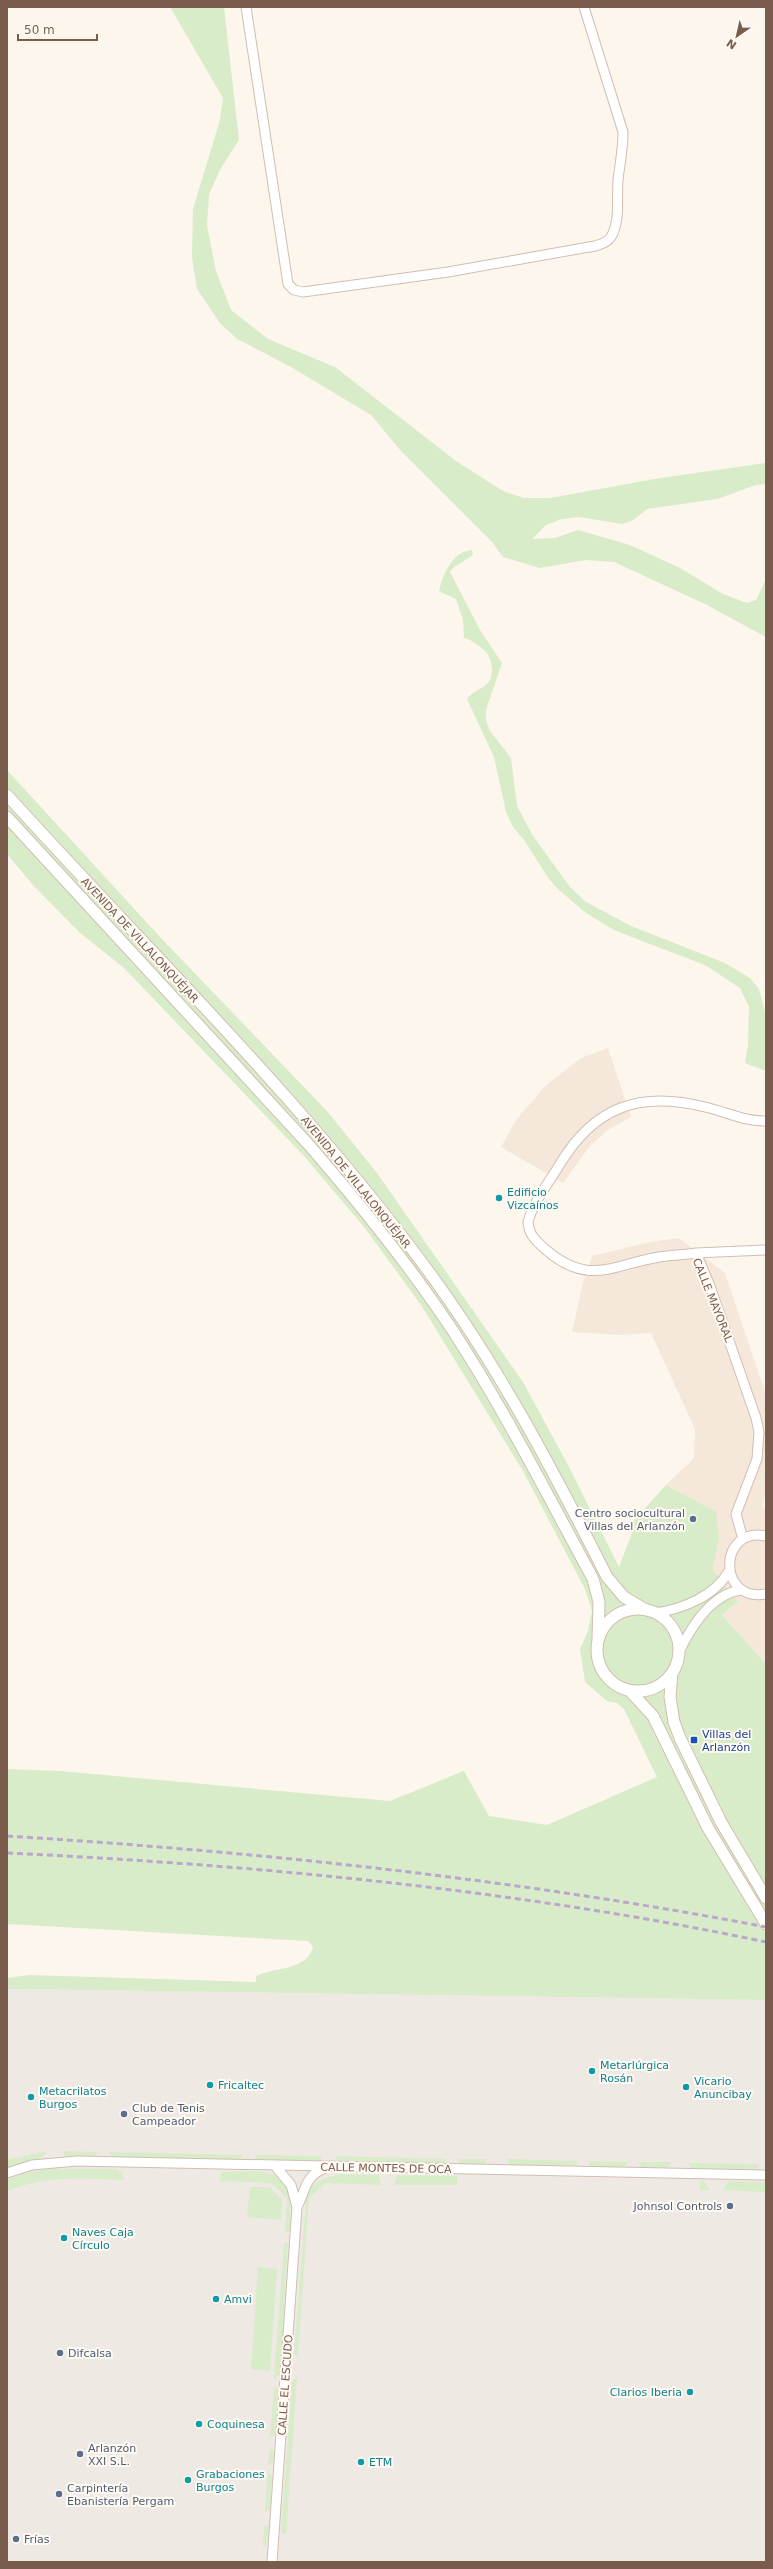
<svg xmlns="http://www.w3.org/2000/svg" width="773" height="2569" font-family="'DejaVu Sans',sans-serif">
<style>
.residential{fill:#f5e8da}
.industrial{fill:#efe9e4}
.green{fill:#d8ecc9}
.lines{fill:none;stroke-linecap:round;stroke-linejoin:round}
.minor-casing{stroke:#d1beb0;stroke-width:11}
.tertiary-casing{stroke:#d1beb0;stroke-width:13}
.minor{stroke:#fff;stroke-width:9}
.tertiary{stroke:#fff;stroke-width:11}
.rail{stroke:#b9a8c9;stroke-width:3;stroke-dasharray:6 4;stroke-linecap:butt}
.culture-dot{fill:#0f9aa8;stroke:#fffaf3;stroke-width:1.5}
.service-dot{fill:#5c6f8a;stroke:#fffaf3;stroke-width:1.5}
.transit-dot{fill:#1a4fb4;stroke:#fffaf3;stroke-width:1.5}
.labels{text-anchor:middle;stroke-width:4;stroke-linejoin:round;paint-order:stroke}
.street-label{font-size:11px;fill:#7a5c4d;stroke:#fffaf3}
.culture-label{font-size:11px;fill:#0d838f;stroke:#fffaf3;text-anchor:start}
.service-label{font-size:11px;fill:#4e5e75;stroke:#fffaf3;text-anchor:start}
.transit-label{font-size:11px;fill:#164399;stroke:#fffaf3;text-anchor:start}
</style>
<rect width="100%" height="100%" fill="#fdf6ec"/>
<path class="residential" d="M608,1048L631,1117L608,1130L590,1146L563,1183L501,1147L516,1120L546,1085L581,1058Z
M679,1238L725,1273L766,1395V1494L762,1505L766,1510V1664L722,1615L738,1602L713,1569L719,1538L715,1512L666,1485L694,1458L695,1429L651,1333L618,1335L572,1332L583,1282L592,1256L650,1242Z"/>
<path class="industrial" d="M7,1989L766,2000V2562H7Z"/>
<path class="green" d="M170,7H224L239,140L221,168L209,194L207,226L216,271L231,310L268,339L335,367L456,461L503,491L524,498H550L660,478L766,463V484L756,485L717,499L647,509L632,521L622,524L579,517L562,519L546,525L532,539L555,538L578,530L630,545L680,568L723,594L747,603L756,600L766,579V637L707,605L614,562L585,560L540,568L503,557L492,542L401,451L371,415L291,367L237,339L220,323L197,289L192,258L193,209L220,120L223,98Z
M472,550L473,555L453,568L450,572L480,630L502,663L486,710V720L490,731L511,758L517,806L533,836L570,887L586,902L631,926L725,963L750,978L759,989L765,1012L766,1071L745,1063L748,1045L749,1007L740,988L705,965L616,931L586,913L559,890L549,879L524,840L513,827L506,812L494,757L467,699C474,688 492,689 492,671C492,663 490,657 485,651C479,646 471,639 464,638L463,620L456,599L439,591C443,575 452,551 472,550Z
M7,770L161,938L327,1111L377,1173L523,1382L568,1465L619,1567L634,1528L631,1524L666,1485L716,1512L719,1538L713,1569L738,1602L722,1615L766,1664V2000L7,1989V1978L29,1975L256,1982V1976C274,1967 307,1971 313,1947L308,1941L7,1924V1769L60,1771L390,1801L464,1771L489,1816L547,1825L657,1777L624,1709L617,1703L607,1701L585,1682L580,1649L588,1631L592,1611L585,1589L523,1471L421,1305L364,1227L304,1156L124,968L79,932L32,884L7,854Z
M47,2151L43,2157L7,2167V2160Z
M62,2151L98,2152L94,2157L65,2156Z
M109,2152L243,2155L239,2160L113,2157Z
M254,2155L322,2156L320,2161L259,2160Z
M334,2156L446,2159L445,2163L338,2161Z
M458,2159H486L485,2164H460Z
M507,2159L578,2161L576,2165H510Z
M589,2161L628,2162L624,2167L590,2166Z
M638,2162H672L668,2167H642Z
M688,2163L759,2164L757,2169L691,2168Z
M61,2169H117L122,2173L124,2180C83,2178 46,2175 7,2191V2180C25,2172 42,2169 61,2169Z
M222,2172C242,2172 283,2165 289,2192C292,2204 290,2220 289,2232H285L287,2198L271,2183L219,2181Z
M341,2174L379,2175L381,2185L326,2183L309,2198L298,2357L294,2354L306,2200C311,2181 323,2178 341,2174Z
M397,2175L457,2176V2185H394Z
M700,2181H704L710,2190H700Z
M729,2181L766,2182V2192L723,2190Z
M250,2187H270L282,2200L281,2220L247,2217Z
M284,2243H288L280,2374L274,2378Z
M258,2267L277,2269L270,2371L251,2369Z
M297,2378L286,2535L281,2532L292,2381Z
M274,2387L278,2390L275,2435L270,2437Z
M270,2448L274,2451L273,2462L268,2465Z
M268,2472L272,2477L270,2509L265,2512Z
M266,2526L268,2527L267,2544L263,2547L264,2527Z"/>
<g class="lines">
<g class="minor-casing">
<path id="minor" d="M246,7L288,284L294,290L303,292L448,272L595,246C601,244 607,243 611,237C622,218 615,193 619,172C621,158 623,147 623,132L584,7
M696,1253L766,1250
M766,1536C718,1526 717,1603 766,1594
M743,1539L736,1514L757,1459L759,1432L756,1418L710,1286L696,1253C684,1255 671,1255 659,1257C611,1265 589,1287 545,1249C536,1241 529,1235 528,1222C533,1202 550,1181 560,1164C595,1106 640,1091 705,1107C727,1112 742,1121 766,1121
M655,1613C683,1609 715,1596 729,1571
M679,1652C691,1627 711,1593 742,1590
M275,2166L291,2185L297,2207
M7,2173L32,2165L77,2161L766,2175
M272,2562L297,2207C305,2192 305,2176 323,2169"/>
</g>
<g class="tertiary-casing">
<path id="tertiary" d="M7,795C149,952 303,1101 429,1272C499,1367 554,1472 607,1577L624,1597L646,1610
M7,817L309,1145C360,1204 410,1266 453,1331C505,1411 548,1496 593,1579L599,1602L598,1640
M597 1650a41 41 0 1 1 82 0a41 41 0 1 1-82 0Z
M672,1673L670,1697L674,1722L680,1738L721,1822L766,1898
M629,1690L653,1716L708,1828L766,1924"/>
</g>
<use href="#minor" class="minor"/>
<use href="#tertiary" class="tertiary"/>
<path class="rail" d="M7,1836C262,1852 515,1879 766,1927
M7,1853C259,1865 519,1890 766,1942"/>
</g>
<g class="culture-dot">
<circle cx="499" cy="1198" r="4"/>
<circle cx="592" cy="2071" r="4"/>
<circle cx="210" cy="2085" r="4"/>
<circle cx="686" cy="2087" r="4"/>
<circle cx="31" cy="2097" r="4"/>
<circle cx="64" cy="2238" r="4"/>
<circle cx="216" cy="2299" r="4"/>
<circle cx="690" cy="2392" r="4"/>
<circle cx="199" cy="2424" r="4"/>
<circle cx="361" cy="2462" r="4"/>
<circle cx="188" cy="2480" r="4"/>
</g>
<g class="service-dot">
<circle cx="693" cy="1519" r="4"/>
<circle cx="124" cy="2114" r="4"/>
<circle cx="730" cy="2206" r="4"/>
<circle cx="60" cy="2353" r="4"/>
<circle cx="80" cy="2454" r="4"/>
<circle cx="59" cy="2494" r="4"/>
<circle cx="16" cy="2539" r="4"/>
</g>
<rect class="transit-dot" x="690" y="1736" width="8" height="8" rx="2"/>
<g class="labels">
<g class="street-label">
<text transform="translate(140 940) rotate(47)" y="4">AVENIDA DE VILLALONQUÉJAR</text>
<text transform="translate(356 1182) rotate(51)" y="4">AVENIDA DE VILLALONQUÉJAR</text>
<text transform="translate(713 1300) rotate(68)" y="4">CALLE MAYORAL</text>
<text transform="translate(386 2168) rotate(1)" y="4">CALLE MONTES DE OCA</text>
<text transform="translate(285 2385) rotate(-86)" y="4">CALLE EL ESCUDO</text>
</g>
<g class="culture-label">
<text x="507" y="1196">Edificio<tspan x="507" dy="13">Vizcaínos</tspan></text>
<text x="600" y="2069">Metarlúrgica<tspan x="600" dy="13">Rosán</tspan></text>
<text x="694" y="2085">Vicario<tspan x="694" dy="13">Anuncibay</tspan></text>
<text x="218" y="2089">Fricaltec</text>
<text x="39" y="2095">Metacrilatos<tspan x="39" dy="13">Burgos</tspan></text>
<text x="72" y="2236">Naves Caja<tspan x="72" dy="13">Círculo</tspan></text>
<text x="224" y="2303">Amvi</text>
<text x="682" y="2396" text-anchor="end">Clarios Iberia</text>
<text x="207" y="2428">Coquinesa</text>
<text x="369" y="2466">ETM</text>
<text x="196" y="2478">Grabaciones<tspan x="196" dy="13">Burgos</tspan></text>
</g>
<g class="service-label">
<text x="685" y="1517" text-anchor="end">Centro sociocultural<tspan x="685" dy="13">Villas del Arlanzón</tspan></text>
<text x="132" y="2112">Club de Tenis<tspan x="132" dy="13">Campeador</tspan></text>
<text x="722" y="2210" text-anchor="end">Johnsol Controls</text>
<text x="68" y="2357">Difcalsa</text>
<text x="88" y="2452">Arlanzón<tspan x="88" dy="13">XXI S.L.</tspan></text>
<text x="67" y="2492">Carpintería<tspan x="67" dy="13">Ebanistería Pergam</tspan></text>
<text x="24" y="2543">Frías</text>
</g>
<g class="transit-label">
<text x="702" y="1738">Villas del<tspan x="702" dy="13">Arlanzón</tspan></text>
</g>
</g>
<rect width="773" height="2569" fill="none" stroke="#7a5c4d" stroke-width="16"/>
<g transform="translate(737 36) rotate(214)" stroke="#fffaf3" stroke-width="3" paint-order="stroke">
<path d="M0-3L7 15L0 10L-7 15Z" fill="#7a5c4d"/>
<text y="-6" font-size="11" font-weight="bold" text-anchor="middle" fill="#7a5c4d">N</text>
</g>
<path d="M18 34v6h79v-6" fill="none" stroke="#7a5c4d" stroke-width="2"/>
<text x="24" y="34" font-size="12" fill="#7a5c4d" stroke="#fffaf3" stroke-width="3" paint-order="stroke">50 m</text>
</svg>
